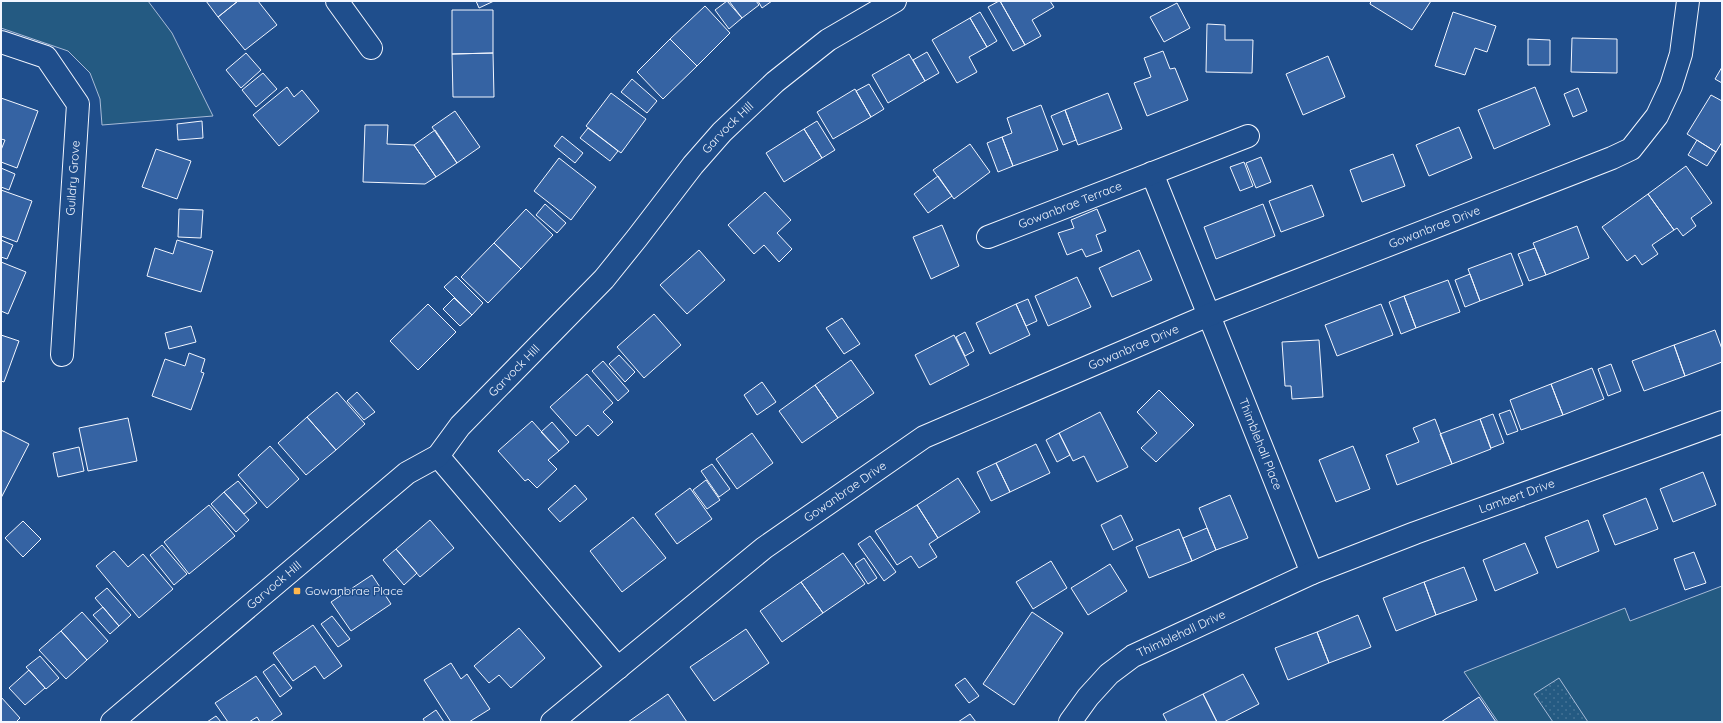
<svg xmlns="http://www.w3.org/2000/svg" width="1723" height="723" font-family="Quicksand,sans-serif">
<style>
.grass{fill:#245a82;stroke:#a8bbd7}
.park{fill:url(#park-dots);stroke:#a8bbd7}
.building{fill:#3563a3;stroke:#f2f6ff}
.lines{fill:none;stroke-linecap:round;stroke-linejoin:round}
.minor-casing{stroke:#f2f6ff;stroke-width:24}
.minor{stroke:#1f4e8c;stroke-width:22}
.poi-dot{fill:#ffb74d;stroke:#1f4e8c;stroke-width:1.5}
.labels{text-anchor:middle;stroke-width:3;stroke-linejoin:round;paint-order:stroke}
.street-label{font-size:12px;fill:#f2f6ff;stroke:#1f4e8c}
.poi-label{font-size:12px;fill:#f2f6ff;stroke:#1f4e8c;text-anchor:start}
</style>
<defs>
<pattern id="park-dots" width="8" height="8" patternUnits="userSpaceOnUse"><rect width="8" height="8" fill="#245a82"/><path d="M2 2h.1M6 6h.1" fill="none" stroke="#447295" stroke-width="1.8" stroke-linecap="round"/></pattern>
</defs>
<rect width="100%" height="100%" fill="#1f4e8c"/>
<path class="grass" d="M1,1H148L172,33L213,116L102,125L100,99L90,73L68,51L1,28Z
M1722,586V722H1498L1464,672L1625,608L1630,621Z"/>
<path class="park" d="M1559,678L1588,722H1553L1534,694Z"/>
<path class="building" d="M206,1H238L218,17Z
M238,1H258L277,25L245,50L218,17Z
M476,1H494L479,8Z
M727,1L742,18L729,29L715,10Z
M729,1H756L759,5L742,18Z
M758,1H772L762,8Z
M999,1H1000L1025,45L1013,51L988,7Z
M1000,1H1050L1054,7L1032,20L1041,36L1025,45Z
M1371,1H1431L1412,30L1370,4Z
M1177,3L1190,28L1164,42L1150,17Z
M705,6L730,33L697,66L670,39Z
M452,10H493V53L452,54Z
M980,12L997,41L987,47L970,18Z
M1453,12L1496,26L1487,52L1475,48L1465,75L1435,66Z
M970,18L987,47L969,57L977,72L957,83L932,40Z
M1207,24L1225,25V40H1253L1252,73L1206,72Z
M1572,38L1617,39V73L1571,72Z
M670,39L697,66L663,99L637,72Z
M1528,39L1550,40V65H1528Z
M1163,51L1170,69L1175,68L1188,100L1147,116L1134,83L1151,77L1144,58Z
M927,52L939,73L925,81L913,60Z
M246,53L261,70L241,88L226,70Z
M493,53L494,97H453L452,54Z
M909,54L925,81L888,103L872,75Z
M1328,56L1345,97L1303,115L1286,74Z
M1722,67V83L1715,79Z
M263,73L277,89L256,107L242,90Z
M632,79L657,101L647,113L621,92Z
M869,84L884,109L871,117L856,91Z
M287,87L294,97L302,90L319,111L279,146L253,115Z
M1535,87L1550,125L1494,149L1478,110Z
M1578,88L1587,111L1573,117L1564,94Z
M855,89L871,117L833,139L817,112Z
M611,93L646,119L621,153L586,126Z
M1108,93L1122,129L1078,145L1065,110Z
M1711,95L1722,101V142L1716,152L1687,134Z
M1,98L38,111L17,168L1,162V150L5,140L1,139Z
M1041,105L1058,150L1013,166L1002,137L1012,133L1007,118Z
M1065,110L1076,140L1063,145L1051,116Z
M455,111L480,147L457,163L432,127Z
M202,121L203,138L178,140L177,124Z
M817,121L835,150L822,158L804,129Z
M365,125H388L387,144L414,145L436,177L425,184L363,182Z
M1459,127L1472,158L1429,176L1416,145Z
M588,128L618,151L610,161L580,138Z
M804,129L822,158L784,182L766,153Z
M435,130L457,163L436,177L414,145Z
M562,136L583,153L575,163L554,146Z
M1002,137L1013,166L998,172L987,143Z
M1697,140L1716,152L1707,166L1688,155Z
M970,144L990,172L954,199L933,170Z
M156,149L191,161L177,199L142,187Z
M1393,154L1405,186L1362,202L1350,170Z
M1261,157L1271,182L1256,188L1246,163Z
M559,158L596,187L571,220L534,191Z
M1244,162L1253,186L1240,191L1230,167Z
M1686,166L1712,203L1691,218L1696,226L1683,236L1677,228L1674,230L1648,194Z
M1,168L15,174L9,190L1,187Z
M938,176L952,196L928,213L914,194Z
M1312,185L1324,216L1281,232L1269,201Z
M1,190L32,201L17,242L1,236Z
M765,192L791,220L777,233L792,249L779,262L764,245L754,254L728,225Z
M1648,194L1674,230L1652,245L1658,254L1642,265L1635,255L1627,261L1602,227Z
M545,204L566,223L557,233L536,215Z
M1263,204L1275,236L1216,259L1204,227Z
M179,209L203,210L201,238L178,237Z
M526,209L553,235L521,269L494,243Z
M1097,209L1106,231L1096,235L1102,251L1086,257L1082,249L1067,255L1058,233L1074,228L1071,220Z
M942,225L959,266L931,279L913,237Z
M1577,226L1589,258L1546,275L1533,243Z
M1,240L13,245L7,259L1,257Z
M177,240L213,251L201,292L147,276L155,248L173,254Z
M494,243L521,269L488,303L461,277Z
M1535,248L1546,275L1529,281L1518,254Z
M699,250L725,280L687,314L660,285Z
M1139,250L1152,280L1112,297L1099,268Z
M1511,253L1523,285L1480,301L1468,269Z
M1,262L26,272L8,314L1,311Z
M1470,274L1480,301L1465,307L1455,280Z
M456,276L483,303L472,315L444,287Z
M1077,277L1091,307L1048,326L1035,296Z
M1448,280L1460,312L1416,328L1404,296Z
M1404,296L1416,328L1401,334L1389,302Z
M454,298L472,315L460,326L443,309Z
M1028,299L1037,321L1026,326L1016,304Z
M428,304L456,332L418,370L390,341Z
M1016,304L1030,335L990,354L976,323Z
M1381,304L1393,335L1337,356L1325,325Z
M654,314L681,345L644,378L617,347Z
M842,318L860,344L844,354L826,328Z
M191,326L196,342L169,349L165,333Z
M1715,330L1722,349V362L1685,376L1674,345Z
M965,332L974,351L965,356L956,337Z
M1,335L19,341L4,382L1,381Z
M954,335L969,365L930,385L915,355Z
M1319,340L1323,397L1292,399L1291,386H1285L1282,342Z
M1674,345L1685,376L1644,391L1632,361Z
M189,353L205,359L201,372L204,373L191,410L152,396L165,359L185,366Z
M619,355L635,372L625,382L609,364Z
M851,360L874,393L838,418L815,385Z
M603,361L629,391L618,401L592,371Z
M1611,364L1621,391L1608,396L1598,369Z
M1592,368L1604,399L1563,415L1551,384Z
M587,374L613,403L603,412L613,422L598,436L588,425L576,436L550,407Z
M762,382L776,402L757,415L744,395Z
M1551,384L1563,415L1521,430L1510,400Z
M815,385L838,418L802,443L779,411Z
M1159,390L1194,425L1156,462L1141,448L1157,433L1137,412Z
M337,392L365,424L336,450L307,417Z
M357,392L375,412L364,420L347,401Z
M1510,410L1518,431L1507,435L1499,414Z
M1100,412L1128,467L1097,482L1084,456L1073,461L1059,433Z
M1493,414L1504,443L1491,448L1480,419Z
M307,417L336,450L306,475L278,443Z
M128,418L137,461L88,471L79,428Z
M1435,419L1452,464L1397,485L1386,455L1419,442L1413,428Z
M1480,419L1491,449L1452,464L1440,434Z
M532,421L559,451L548,460L557,469L537,488L528,479L525,481L498,451Z
M552,422L569,442L559,451L541,432Z
M1,430L29,444L1,498Z
M752,433L773,463L737,489L716,459Z
M1059,433L1070,455L1057,462L1046,440Z
M1036,444L1050,473L1010,492L996,463Z
M270,446L299,479L267,508L238,475Z
M1353,446L1370,489L1336,502L1319,460Z
M79,447L84,471L58,477L53,453Z
M996,463L1010,492L991,501L977,472Z
M712,464L730,489L719,497L701,471Z
M1703,472L1716,505L1673,522L1660,489Z
M958,478L980,512L938,538L917,505Z
M706,480L720,500L707,509L693,490Z
M238,481L257,503L244,514L224,492Z
M575,485L587,499L560,522L548,509Z
M690,488L712,519L677,544L655,514Z
M224,492L249,520L236,532L211,504Z
M1230,495L1248,538L1216,550L1199,508Z
M1646,498L1658,529L1615,545L1603,515Z
M209,505L235,536L189,574L164,542Z
M917,505L938,538L929,544L937,557L919,568L911,556L897,565L875,531Z
M1121,515L1133,540L1113,550L1101,525Z
M633,517L666,558L622,592L590,551Z
M430,520L454,548L420,577L396,549Z
M1588,520L1599,551L1557,568L1545,537Z
M23,521L41,539L23,557L5,538Z
M1207,528L1216,550L1192,561L1183,538Z
M1179,529L1192,561L1149,578L1136,547Z
M870,536L896,572L884,581L858,544Z
M1525,543L1538,573L1495,591L1483,560Z
M162,545L187,574L174,585L150,555Z
M396,549L417,573L404,585L383,560Z
M114,551L128,567L143,554L173,589L139,618L96,566Z
M1694,552L1706,583L1685,590L1674,559Z
M843,553L865,584L823,613L801,582Z
M864,558L877,578L868,584L855,564Z
M1051,561L1067,588L1033,609L1016,582Z
M1110,564L1127,591L1088,615L1071,588Z
M1464,567L1477,600L1436,615L1424,582Z
M372,575L391,604L351,631L331,602Z
M801,582L823,613L782,642L760,611Z
M1424,582L1436,615L1396,631L1383,598Z
M107,588L131,615L119,626L95,598Z
M103,607L119,626L110,634L93,615Z
M82,612L108,641L87,660L61,631Z
M1032,612L1063,633L1014,705L983,684Z
M1358,615L1371,647L1329,663L1317,632Z
M332,616L350,639L338,647L321,624Z
M313,625L342,666L324,679L315,666L293,681L273,653Z
M519,628L545,658L511,688L499,675L489,683L474,666Z
M746,629L769,663L714,701L690,667Z
M61,631L87,660L66,679L39,650Z
M1317,632L1329,663L1288,680L1275,648Z
M40,656L59,678L46,689L26,667Z
M451,663L461,679L467,674L490,709L469,722H451L424,680Z
M274,664L292,688L280,697L263,672Z
M29,670L45,688L25,705L9,688Z
M1243,674L1259,704L1224,722H1217L1203,694Z
M256,676L282,714L270,722H260L257,717L249,722H228L215,703Z
M965,678L979,696L969,703L955,685Z
M668,694L687,722H628Z
M1203,694L1217,722H1167L1163,714Z
M1,697L20,718L16,722H1Z
M1479,697L1496,722H1441Z
M436,710L444,722H425L423,719Z
M970,714L976,722H958Z
M216,716L221,722H207Z"/>
<g class="lines">
<g class="minor-casing">
<g id="minor">
<path d="M337,1L371,48"/>
<path d="M1,42L46,57L78,104L62,355"/>
<path id="s1" d="M1152,173L1312,573"/>
<path id="s2" d="M988,237L1248,136"/>
<path d="M438,456L618,668"/>
<path id="s3" d="M112,722L407,473L438,456L460,426L604,279L637,238L693,165L722,132L775,82L828,40L895,1"/>
<path id="s4" d="M552,722L764,548L924,437L1209,315L1612,158L1631,149L1657,116L1671,86L1681,54L1688,1"/>
<path id="s5" d="M1070,722L1088,697L1109,674L1133,656L1312,573L1415,533L1722,422"/>
</g>
</g>
<use href="#minor" class="minor"/>
</g>
<rect class="poi-dot" x="293" y="587" width="8" height="8" rx="2"/>
<g class="labels">
<g class="street-label">
<text dy="4" stroke="none"><textPath href="#s3" startOffset="860">Garvock Hill</textPath></text>
<text transform="translate(73 178) rotate(-86)" y="4">Guildry Grove</text>
<text dy="4" stroke="none"><textPath href="#s2" startOffset="88">Gowanbrae Terrace</textPath></text>
<text dy="4" stroke="none"><textPath href="#s4" startOffset="1021">Gowanbrae Drive</textPath></text>
<text dy="4" stroke="none"><textPath href="#s4" startOffset="697">Gowanbrae Drive</textPath></text>
<text dy="4" stroke="none"><textPath href="#s3" startOffset="536">Garvock Hill</textPath></text>
<text dy="4" stroke="none"><textPath href="#s1" startOffset="292">Thimblehall Place</textPath></text>
<text dy="4" stroke="none"><textPath href="#s4" startOffset="373">Gowanbrae Drive</textPath></text>
<text dy="4" stroke="none"><textPath href="#s5" startOffset="508">Lambert Drive</textPath></text>
<text dy="4" stroke="none"><textPath href="#s3" startOffset="212">Garvock Hill</textPath></text>
<text dy="4" stroke="none"><textPath href="#s5" startOffset="145">Thimblehall Drive</textPath></text>
</g>
<g class="poi-label">
<text x="305" y="595">Gowanbrae Place</text>
</g>
</g>
<rect width="1723" height="723" fill="none" stroke="#f2f6ff" stroke-width="4"/>
</svg>
